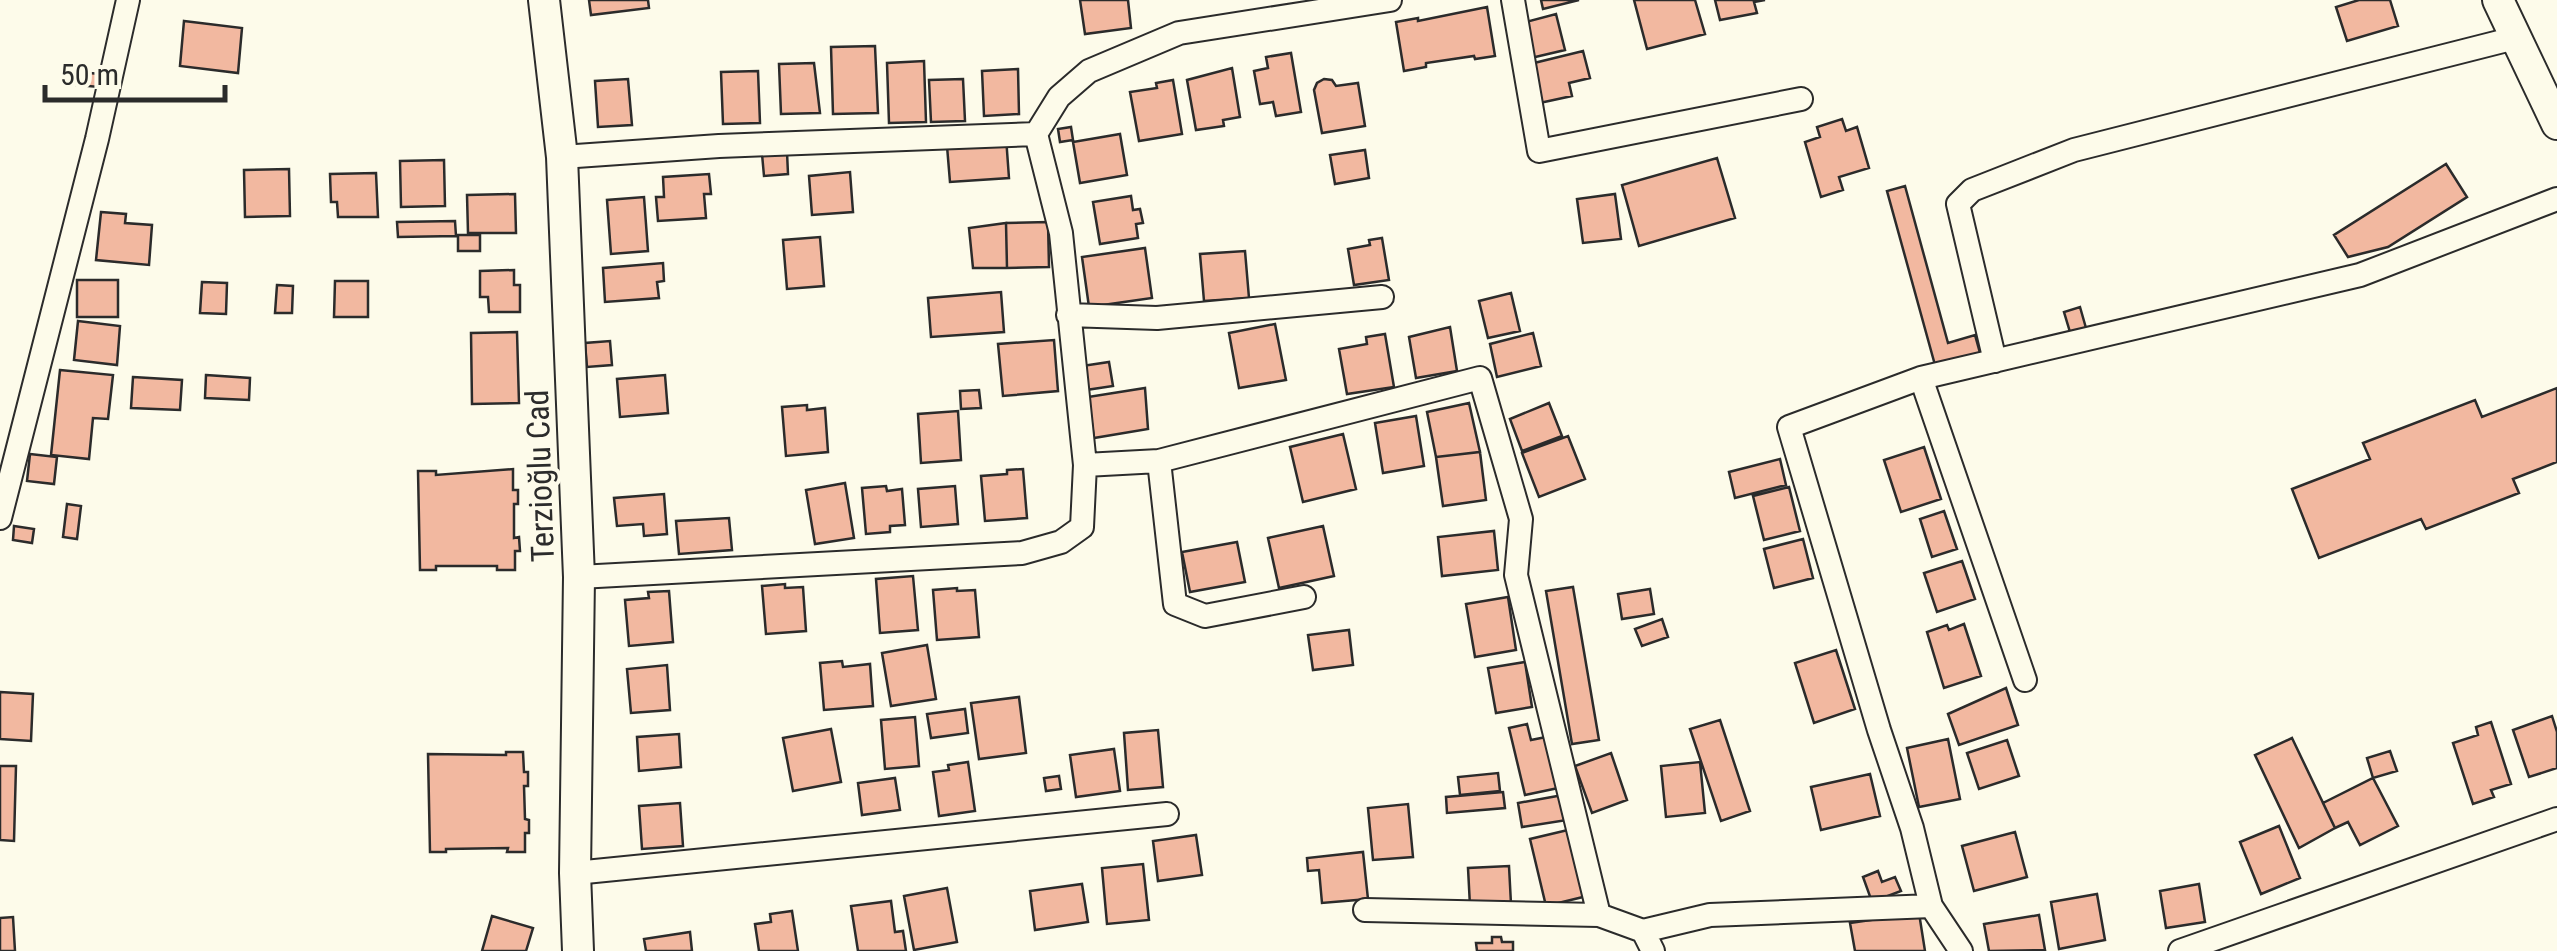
<svg xmlns="http://www.w3.org/2000/svg" width="2557" height="951" font-family="'Roboto Condensed',sans-serif">
<style>
.building{fill:#f2b8a0;stroke:#2b2b2b;stroke-width:2.5}
.lines{fill:none;stroke-linecap:round;stroke-linejoin:round}
.street-casing{stroke:#2b2b2b;stroke-width:26}
.secondary-casing{stroke:#2b2b2b;stroke-width:34}
.street{stroke:#fdfbea;stroke-width:22}
.secondary{stroke:#fdfbea;stroke-width:30}
.labels{text-anchor:middle;stroke-width:8;stroke-linejoin:round;paint-order:stroke}
.street-label{font-size:32px;fill:#2b2b2b;stroke:#fdfbea}
</style>
<rect width="100%" height="100%" fill="#fdfbea"/>
<path class="building" d="M589,0H648L649,8L591,15Z
M1080,0H1128L1131,28L1085,34Z
M1541,0H1579L1543,9Z
M1634,0H1695L1705,34L1647,49Z
M1715,0H1765L1754,2L1757,13L1720,20Z
M2359,0H2390L2398,26L2347,41L2336,7Z
M1487,7L1495,56L1475,59L1474,56L1426,63V67L1404,71L1396,22L1418,18V21Z
M1556,14L1565,50L1531,58L1522,23Z
M184,21L242,28L238,73L180,66Z
M875,46L878,113L833,114L831,47Z
M1583,51L1590,78L1569,83L1572,96L1535,104L1526,65Z
M1291,53L1301,112L1276,116L1273,102L1260,104L1254,71L1268,68L1266,57Z
M924,61L926,122L889,123L887,63Z
M814,63L820,113L781,114L779,64Z
M1232,68L1240,117L1223,120L1224,126L1196,130L1187,80Z
M1018,69L1019,114L984,116L982,71Z
M758,71L760,123L723,124L721,72Z
M78,72L100,74L99,87L77,85Z
M628,79L632,125L598,127L595,81Z
M963,79L965,121L931,122L929,80Z
M1324,79L1332,80L1336,86L1358,83L1365,126L1322,133L1314,90L1317,83Z
M1173,80L1182,134L1139,141L1130,92L1157,88L1156,83Z
M1842,119L1846,131L1857,127L1869,168L1839,177L1843,190L1821,197L1805,142L1820,137L1817,127Z
M1071,127L1073,140L1060,142L1058,129Z
M1120,134L1127,175L1080,183L1073,142Z
M1006,137L1009,178L950,182L947,146Z
M1365,150L1369,178L1335,184L1330,155Z
M787,152L788,174L764,176L762,154Z
M1717,158L1735,218L1639,246L1622,185Z
M444,160L445,206L401,207L400,161Z
M2446,164L2467,197L2388,247L2348,257L2334,235Z
M289,169L290,216L245,217L244,170Z
M850,172L853,212L812,215L809,176Z
M376,173L378,217H338L337,202H331L330,174Z
M709,174L711,194H704L706,218L658,221L656,197H664L663,177Z
M1905,186L1948,343L1975,335L1980,353L1935,365L1887,191Z
M515,194L516,233H468L467,195Z
M1615,194L1621,239L1583,243L1577,199Z
M1131,196L1133,210L1140,209L1143,223L1136,224L1138,238L1100,244L1093,202Z
M644,197L648,251L611,254L607,200Z
M101,212L126,214L125,223L152,225L149,265L96,260Z
M455,221L456,236L398,237L397,222Z
M1048,222L1049,267L1007,268L1006,223Z
M1006,223L1007,268H973L969,228Z
M458,235H480V251H458Z
M820,237L824,286L787,289L783,240Z
M1382,238L1389,280L1354,285L1348,249L1370,245L1369,240Z
M1145,248L1152,298L1089,307L1082,257Z
M1245,251L1249,298L1204,301L1200,254Z
M663,263L664,281L657,282L659,298L605,302L603,268Z
M514,270V285H520V312H489L488,297H480V271Z
M77,280H118V317H77Z
M335,281H368V317H334Z
M202,282L227,283L226,314L200,313Z
M277,285L293,286L292,313H275Z
M1001,292L1004,332L931,337L928,298Z
M1511,293L1520,331L1488,338L1479,301Z
M2080,307L2086,328L2070,332L2064,312Z
M78,321L120,326L117,365L74,360Z
M1275,324L1286,380L1239,388L1229,333Z
M1450,327L1457,371L1416,378L1409,337Z
M517,332L519,403L472,404L471,333Z
M1533,333L1541,366L1497,377L1490,344Z
M1385,334L1394,387L1347,394L1339,349L1367,344L1366,337Z
M1054,340L1058,391L1003,396L998,344Z
M610,341L612,365L587,367L585,343Z
M1109,362L1113,386L1086,390L1082,366Z
M60,370L113,375L108,419L93,418L89,459L51,455Z
M206,375L250,378L249,400L205,398Z
M665,375L668,413L620,417L617,379Z
M133,377L182,380L180,410L131,408Z
M1145,388L1148,429L1094,438L1088,397Z
M2557,388V462L2513,479L2519,493L2426,529L2421,519L2319,558L2292,489L2370,459L2363,443L2475,400L2482,417Z
M979,390L981,408L961,409L960,391Z
M1469,403L1480,452L1436,457L1427,412Z
M1549,403L1562,436L1522,451L1510,419Z
M807,405V410L825,408L828,452L786,456L782,407Z
M958,411L961,460L921,463L918,414Z
M1416,416L1424,466L1383,473L1375,423Z
M1343,434L1356,489L1303,502L1290,447Z
M1568,436L1585,479L1539,497L1522,453Z
M1924,447L1941,499L1901,512L1884,460Z
M1480,452L1486,500L1443,506L1436,457Z
M30,454L57,457L54,484L27,481Z
M1780,459L1786,485L1735,498L1729,472Z
M513,469V490H518V504H514V538L519,537L520,551H515V570H497V566H436V570H420L418,471H436V475Z
M1023,469L1027,518L985,521L981,476L1007,474V470Z
M845,483L854,538L815,544L806,490Z
M886,486L887,491L902,489L905,525L890,526V532L866,534L862,488Z
M955,486L958,524L921,527L918,489Z
M1789,487L1800,531L1764,540L1753,496Z
M664,494L667,534L644,536L643,524L617,526L614,498Z
M67,504L81,506L77,539L63,537Z
M1944,511L1957,549L1932,557L1920,519Z
M729,518L732,550L679,554L676,521Z
M14,526L34,529L32,543L13,540Z
M1323,526L1334,576L1279,588L1268,538Z
M1494,531L1498,570L1442,576L1438,537Z
M1803,539L1813,578L1774,588L1764,549Z
M1237,542L1245,582L1190,592L1182,552Z
M1962,561L1975,599L1937,612L1924,573Z
M913,576L918,630L880,633L876,579Z
M785,584V588L803,587L806,631L766,634L762,586Z
M1573,587L1599,740L1572,744L1546,591Z
M957,588V591L975,590L979,637L937,640L933,590Z
M1650,589L1654,614L1622,619L1618,594Z
M669,591L673,642L629,646L625,600L649,598L648,592Z
M1508,597L1516,650L1475,657L1466,604Z
M1662,619L1668,637L1642,646L1635,629Z
M1964,624L1981,676L1944,688L1927,632L1947,625L1949,630Z
M1349,630L1353,665L1313,670L1308,635Z
M927,645L936,699L891,706L882,653Z
M1836,650L1855,709L1814,723L1795,663Z
M842,661L843,667L870,664L873,706L824,710L820,663Z
M1525,662L1532,707L1496,713L1488,668Z
M667,665L670,710L631,713L627,669Z
M2006,688L2018,725L1959,745L1948,714Z
M0,692L33,694L31,741L0,739Z
M1019,697L1026,753L979,759L971,703Z
M965,709L968,733L931,738L927,714Z
M2552,716L2557,732V768L2529,777L2513,730Z
M915,717L919,766L885,769L881,720Z
M1720,720L1750,811L1721,821L1690,729Z
M2491,722L2511,784L2491,790L2494,797L2473,804L2453,743L2478,735L2476,727Z
M1527,724L1531,740L1551,736L1563,787L1525,795L1509,728Z
M831,729L841,782L793,791L783,738Z
M1158,730L1163,787L1128,790L1124,733Z
M679,734L681,767L639,771L637,737Z
M2292,738L2335,828L2299,848L2255,755Z
M1948,739L1960,799L1919,807L1907,748Z
M2007,740L2019,776L1979,789L1967,753Z
M1114,749L1120,791L1076,797L1070,755Z
M2390,751L2397,771L2373,778L2367,758Z
M506,752H523L524,772H528V786H524L525,819L529,820V833H525V852H507L508,848L446,849V852H430L428,754L506,755Z
M1611,753L1627,800L1592,813L1575,766Z
M968,762L975,811L939,816L933,772L949,770L948,765Z
M1700,762L1705,813L1666,817L1661,766Z
M0,766H16L14,841L0,840Z
M1498,773L1500,791L1460,795L1458,777Z
M1870,774L1880,816L1821,830L1811,787Z
M1059,776L1061,789L1046,791L1044,778Z
M895,778L900,810L862,815L858,783Z
M2373,778L2398,826L2360,845L2348,822L2335,828L2323,803Z
M1503,792L1505,808L1447,813L1446,797Z
M1563,795L1567,820L1522,827L1518,803Z
M680,803L683,846L642,849L639,806Z
M1408,804L1413,857L1373,860L1368,808Z
M2279,826L2300,878L2261,894L2240,842Z
M1572,829L1587,896L1546,906L1530,839Z
M2015,832L2027,877L1974,891L1962,846Z
M1196,835L1202,875L1158,881L1153,841Z
M1363,852L1368,899L1322,903L1319,870L1308,871L1307,858Z
M1143,864L1149,920L1107,924L1102,868Z
M1509,866L1511,904L1470,906L1468,868Z
M1878,871L1882,882L1895,877L1901,891L1872,902L1863,877Z
M1082,884L1088,922L1035,930L1030,891Z
M2199,884L2205,922L2166,928L2160,891Z
M947,888L957,942L914,950L904,896Z
M2097,894L2105,940L2059,949L2051,902Z
M891,901L895,932L903,931L906,951H858L851,906Z
M792,911L798,951H759L755,924L771,922L770,914Z
M1919,913L1925,951H1855L1850,923Z
M2039,915L2045,950L1989,951L1984,924Z
M492,916L533,928L526,951H482Z
M13,917L15,951H0V918Z
M690,932L692,951H646L644,939Z
M1492,937H1501L1502,942H1513V951H1477L1476,943H1492Z"/>
<g class="lines">
<g class="street-casing">
<path id="street" d="M1513,0L1539,151L1801,99
M562,157L719,146L1036,134
M1068,315L1157,318L1382,297
M1995,361L1958,204L1972,190L2074,150L2515,38
M1921,378L2025,680
M1159,461L1175,604L1205,616L1304,597
M1085,465L1159,461L1480,378L1521,519L1516,575L1599,915
M0,518L97,139L128,0
M579,577L1022,553L1061,542L1082,527L1085,465L1061,233L1036,134L1059,97L1089,71L1179,33L1390,0
M575,873L1167,814
M1365,910L1599,915L1643,931L1653,951
M1643,931L1710,915L1931,906
M1961,951L1931,906L1912,828L1879,730L1789,427L1921,378L2360,275L2557,199
M2180,951L2557,819"/>
</g>
<g class="secondary-casing">
<path id="secondary" d="M544,0L562,157L579,577L575,873L578,951
M2498,0L2557,124"/>
</g>
<use href="#street" class="street"/>
<use href="#secondary" class="secondary"/>
</g>
<g class="labels">
<g class="street-label">
<text transform="translate(540 476) rotate(-92)" y="11">Terzioğlu Cad</text>
</g>
</g>
<path d="M45 85v15h180v-15" fill="none" stroke="#2b2b2b" stroke-width="5"/>
<text x="60" y="85" font-size="30" fill="#2b2b2b" stroke="#fdfbea" stroke-width="8" paint-order="stroke">50 m</text>
</svg>
